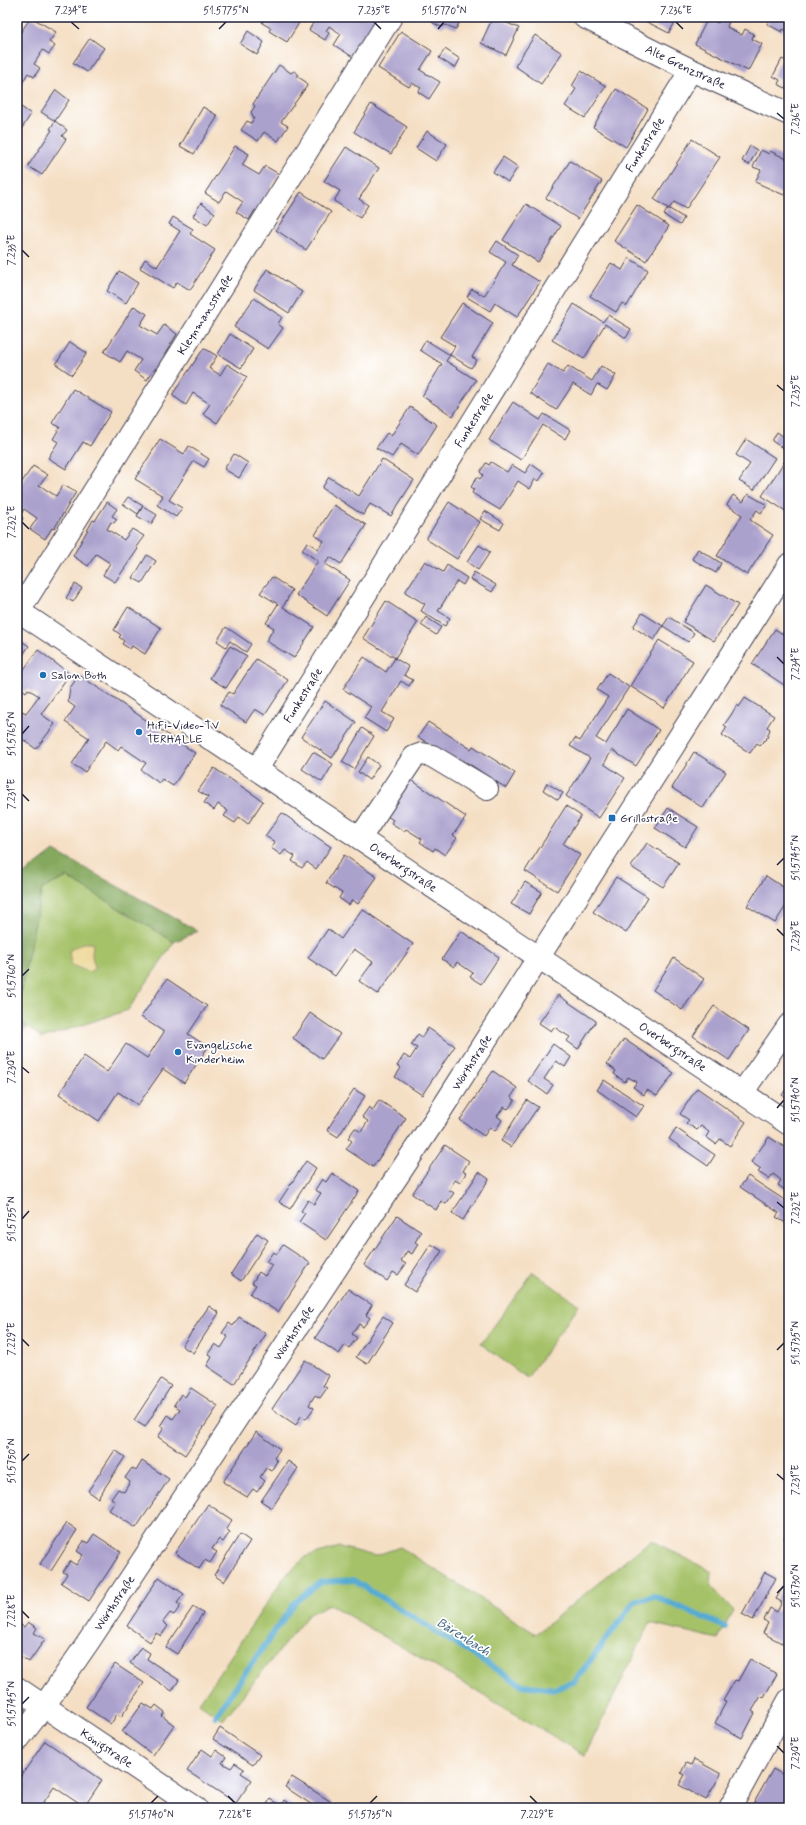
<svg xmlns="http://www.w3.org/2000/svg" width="806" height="1825" font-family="Mynerve,sans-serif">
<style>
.green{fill:#a6c269;stroke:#647252}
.forest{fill:#84a85d;stroke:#53654c}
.sand{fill:#eeda9e;stroke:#887e6c}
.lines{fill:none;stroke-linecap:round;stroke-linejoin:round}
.stream{stroke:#57abd2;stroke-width:6}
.building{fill:#aba1cd}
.minor-casing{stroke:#423e50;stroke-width:24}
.minor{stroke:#fff;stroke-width:22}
.ticks{fill:none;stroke:#22223b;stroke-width:1.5}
.poi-dot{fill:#1f6fb2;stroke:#fff;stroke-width:1.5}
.labels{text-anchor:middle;stroke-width:3.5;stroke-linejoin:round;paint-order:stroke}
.street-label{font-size:12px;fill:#22223b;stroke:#fff}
.poi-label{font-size:12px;fill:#22223b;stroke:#fff;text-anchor:start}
.water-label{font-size:13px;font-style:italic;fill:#3a607f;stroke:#fff}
.neatline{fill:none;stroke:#22223b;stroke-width:1.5}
.ticks-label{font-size:10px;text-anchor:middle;fill:#22223b}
</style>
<rect width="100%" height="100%" fill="#fff"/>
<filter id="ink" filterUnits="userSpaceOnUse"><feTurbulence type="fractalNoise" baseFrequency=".025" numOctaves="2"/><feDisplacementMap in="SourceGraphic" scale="8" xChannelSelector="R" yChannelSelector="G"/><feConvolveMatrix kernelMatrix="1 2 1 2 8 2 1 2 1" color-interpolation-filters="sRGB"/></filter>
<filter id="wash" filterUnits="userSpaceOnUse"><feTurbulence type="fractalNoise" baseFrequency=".012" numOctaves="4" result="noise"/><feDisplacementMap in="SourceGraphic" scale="16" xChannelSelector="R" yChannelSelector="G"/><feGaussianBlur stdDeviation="0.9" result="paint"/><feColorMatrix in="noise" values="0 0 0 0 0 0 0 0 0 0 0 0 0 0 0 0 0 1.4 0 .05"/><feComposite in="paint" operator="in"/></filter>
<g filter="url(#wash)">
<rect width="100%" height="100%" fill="#f5dfc4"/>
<path class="green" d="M67,877L174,942L128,1010L42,1038L17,1018V1010L42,889Z
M533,1272L579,1305L527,1378L481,1344Z
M651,1540L712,1572L711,1586L733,1610L718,1639L650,1623L585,1755L329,1604L308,1615L223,1720L199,1703L285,1576L307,1556L340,1547L374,1556L400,1547L536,1634Z"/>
<path class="forest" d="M54,851L198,931L174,942L67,877L42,889L17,1010V888L20,877Z
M17,1018L28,1027L17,1036Z"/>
<path class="sand" d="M82,943H93L92,956L95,968L89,972L71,965L69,951Z"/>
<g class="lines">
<path class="stream" d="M215,1716L296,1601L321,1582L353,1580L522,1685L555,1689L575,1681L635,1601L654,1596L725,1627"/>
</g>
<g id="blocks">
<path class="building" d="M31,17L56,32L49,42L55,46L49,54L43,50L34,64L40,68L34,77L28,73L22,83L17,79V38Z
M265,17H289L299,23L287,42L269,31L271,28L262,23Z
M315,17H377L375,20L377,22L353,57L334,45L341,34L329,26L326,31L329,33L325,40L309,30L316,18Z
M429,17H462L456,29L446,25L441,27L433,23Z
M493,17L519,28L506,55L481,43Z
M637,17H678L669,33Z
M721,17L729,21L727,27L742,35L745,29L754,34L752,39L762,44L748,71L695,44L708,18L718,23Z
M770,17H789V32L783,29L782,32L767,24Z
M248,31L264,42L257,55L240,44Z
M401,31L432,51L420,70L440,82L429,99L418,92L421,88L412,83L409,87L378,68Z
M535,35L562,53L541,84L515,66Z
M90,38L104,48L87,72L73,63Z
M445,49L460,59L455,68L439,58Z
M782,59L789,62V90L778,84L780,80L773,76Z
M279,65L291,73L294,71L298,74V77L306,82L307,86L281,122L288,126L278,141L264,132L258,141L241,130L247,121L251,123L254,118L251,112L255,106L253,104Z
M581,71L606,86L585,118L565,106L576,89L572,86Z
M616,89L648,109L626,147L593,127Z
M56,90L69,100L55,121L41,112Z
M17,104L31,114L17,136Z
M371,104L407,127L391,154L354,132Z
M203,107L218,116L194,154L180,146Z
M55,121L67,130L62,136L66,139L42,175L28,166L52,130L50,129Z
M427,131L447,144L436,161L416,148Z
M692,139L720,157L686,209L674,202L669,209L654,199Z
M235,146L249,154L242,165L259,175L265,166L279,174L257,211L255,210L249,220L236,212L243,202L226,191L219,202L205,193Z
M750,146L757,150L749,165L742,161Z
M346,147L379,168L359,199L368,205L360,218L334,201L340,191L324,181Z
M761,150L769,154L770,151L789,160V195L785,193L784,195L755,182L761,170L753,167Z
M503,157L518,167L508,182L493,172Z
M570,161L602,181L578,219L546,198Z
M301,192L331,212L306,250L276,230Z
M201,203L215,213L207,225L193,216Z
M526,204L561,226L538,262L503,240Z
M637,205L669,226L646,261L614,241Z
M668,208L684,218L680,225L664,215Z
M173,217L193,229L190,234L215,250L190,290L177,282L173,288L140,268L145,259L157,267L180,231L169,224Z
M497,241L518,255L512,265L540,282L517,317L495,303L490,311L467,297L472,289L484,296L506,262L490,252Z
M629,258L648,270L627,306L622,303L616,312L590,296L611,263L622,270Z
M267,269L302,292L289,313L254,290Z
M119,271L138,283L126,303L107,291Z
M254,298L282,317L278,324L283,328L268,349L234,327Z
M462,303L493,323L472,357L477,360L471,368L450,355L455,346L440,337Z
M574,304L603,322L608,315L631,329L626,338L605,324L584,359L552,340Z
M134,306L147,314L140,325L157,335L164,325L177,334L156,369H154L147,380L134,371L141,360L127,351L120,362L104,352Z
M230,334L253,349L241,368L218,354Z
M426,340L450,355L446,361L476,380L453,416L422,396L442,364L420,350Z
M70,342L87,353L72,375L56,364Z
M204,348L217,356L209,368L220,375L227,364L247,377L217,423L203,414L210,404L193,393L186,405L172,395Z
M548,364L563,373L568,366L592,381L601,366L616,375L607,390L597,384L591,395L573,384L556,410L530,393Z
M73,389L111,412L90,446L83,442L66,469L48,458L58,442L53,439L60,427L52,423Z
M513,402L540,420L544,414L570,430L565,439L543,425L521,460L489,440Z
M410,407L437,425L418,455L401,444L392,457L376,448L387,433L391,436Z
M777,432L787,439L789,436V452L772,441Z
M160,439L184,454L189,446L209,459L204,467L194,461L169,500L182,508L176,517L157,505L163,496L135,479Z
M746,439L775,458L754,490L739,481L750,464L736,455Z
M234,454L248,463L239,478L224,469Z
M382,459L414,480L391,516L370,504L363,515L322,488L329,477L359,496Z
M491,462L507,472L512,465L525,473L531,464L544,473L539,481L535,479L530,489L518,481L500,510L472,493L474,489L471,487L477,477L480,479L483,475L480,472L486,463L489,465Z
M784,462L789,465V513L762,496Z
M33,466L48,475L39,485L56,496L63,485L76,492L54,529L52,528L45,539L30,529L37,518L24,509L20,516L23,518L20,523L17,521V489Z
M748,494L767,505L761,513L757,510L750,520L773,535L747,575L717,556L742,515L727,505L733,495L743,502Z
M128,497L143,506L138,514L123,504Z
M107,502L117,509L112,516L117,519L114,523L111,522L107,529L124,540L132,529L144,536L136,547L138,549L115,582L103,575L110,563L96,554L88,566L73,556L93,520L95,521Z
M449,502L480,522L457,559L426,539Z
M334,505L366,525L341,564L330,557L325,564L350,580L327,616L296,595L318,561L302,550L307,542L318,549L324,541L315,535Z
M143,506L157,515L151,524L137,516Z
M485,511L504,523L500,530L480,519Z
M479,545L490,552L478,570L467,562Z
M698,549L721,563L716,573L692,559Z
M147,555L156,561L142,583L133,578Z
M425,561L443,572L447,565L467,578L463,585L457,581L438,611L450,618L445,626L421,611L425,604L405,592Z
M474,572L496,585L492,592L470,579Z
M272,577L292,590L283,607L314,627L294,658L266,641L274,628L266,623L278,604L260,593Z
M75,584L82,588L73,602L66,598Z
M706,585L738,605L714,641L683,622Z
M386,601L418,622L395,658L363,638Z
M128,607L161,628L145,654L132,646L130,649L122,644L124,641L119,637L121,635L114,630Z
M642,613L663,626L669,617L694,633L688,642L663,626L654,640L633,627Z
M426,617L441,627L436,635L421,625Z
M226,627L251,644L246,652L230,641L226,647L217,641Z
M775,629L789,638V688L752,664Z
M17,638L29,646L17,663Z
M659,640L693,661L664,708L630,686Z
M230,646L247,656L226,688L210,678Z
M38,650L70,674L41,714L55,724L36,749L17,735V726L19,723L17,718L22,711L26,713L39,696L28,689L26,692L17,685V679Z
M364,657L386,672L395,658L409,667L404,675L413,680L409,686L401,681L382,712L394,719L386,732L364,718L371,707L343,689Z
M256,659L288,680L265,715L255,709L246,722L220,705L229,692L233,694Z
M608,673L629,687L596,738L606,744L627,709L659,730L636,766L612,750L604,764L625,778L599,818L566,796L590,758L570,746L575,738L580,741L608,697L597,690Z
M79,675L195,753L173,786L162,779L159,783L141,770L146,763L121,746L118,750L106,741L85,772L72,764L89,738L65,722L75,707L68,702L70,688Z
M745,698L774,716L767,727L770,729L767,738L760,745L757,743L750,753L722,735L727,727L724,725L731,715L737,705L739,707Z
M325,701L356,722L332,758L301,737Z
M428,722L471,749L473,746L515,773L506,788L463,760L461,764L418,737Z
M362,728L374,736L354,769L342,762Z
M313,752L333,764L322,782L302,769Z
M694,752L726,772L703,808L672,788Z
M368,757L379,765L369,780L358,772Z
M214,768L263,801L248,824L239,817L235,823L224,816L228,811L218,804L214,810L204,803L208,797L198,791Z
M410,779L466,817L453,835L457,838L445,855L435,848L433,851L420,842L422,839L406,829L404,831L391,823L393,820L383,813Z
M547,783L563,793L558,800L543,790Z
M566,806L581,816L563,844L580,855L557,891L525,871Z
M668,808L698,827L685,847L655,828Z
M282,813L331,847L316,869L307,862L302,868L292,861L295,856L285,850L281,855L271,848L275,842L265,836Z
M647,843L679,863L663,887L631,867Z
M344,855L377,877L358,904L352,900L349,905L339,898L342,893L326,883Z
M766,876L789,891V901L775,923L747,906Z
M616,877L648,897L626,933L593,912Z
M525,882L542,892L529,914L511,904Z
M362,909L413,944L378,994L359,981L373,962L354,949L335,976L308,958L328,929L341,939Z
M461,931L499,957L481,984L470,977L473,973L457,962L454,967L442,959Z
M674,958L704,979L682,1010L653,990Z
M167,979L207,1006L188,1034L208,1047L184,1083L163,1069L138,1105L118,1092L99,1121L59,1094L84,1056L107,1072L126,1044L147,1058L164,1032L141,1017Z
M558,995L596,1021L578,1049L567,1041L570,1037L554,1027L551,1031L539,1023Z
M714,1006L749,1030L729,1060L693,1036Z
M310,1013L340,1034L322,1059L293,1038Z
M428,1028L455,1046L422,1095L395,1077L401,1068L397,1066L404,1055L410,1059L417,1048L411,1045L418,1034L422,1037Z
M624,1039L674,1073L657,1096L647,1090L644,1095L633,1087L637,1082L628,1077L625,1082L614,1074L616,1071L607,1064Z
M553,1044L571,1057L565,1067L556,1061L544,1079L553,1085L547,1094L528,1081Z
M493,1071L517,1088L511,1097L515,1100L508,1109L504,1107L497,1116L502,1120L495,1131L490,1127L484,1136L460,1120Z
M604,1080L644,1106L636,1117L597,1090Z
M789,1085V1100L782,1095Z
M697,1088L746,1122L730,1146L720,1139L716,1144L706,1137L709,1132L701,1126L697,1130L686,1123L689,1120L680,1114Z
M354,1089L365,1096L338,1137L327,1130Z
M379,1100L406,1118L373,1167L346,1149L352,1141L348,1138L355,1128L361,1132L368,1121L362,1117L369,1107L373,1110Z
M527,1100L538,1107L511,1147L501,1141Z
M676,1128L715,1155L708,1166L669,1139Z
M769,1137L789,1150V1193L778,1185L781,1180L773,1174L769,1179L758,1172L761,1169L751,1162Z
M445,1145L469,1161L463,1171L466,1173L460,1183L455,1180L449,1190L454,1193L446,1204L441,1201L436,1210L412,1194Z
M306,1161L316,1168L290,1209L279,1202Z
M479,1172L489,1179L463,1220L452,1213Z
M332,1173L359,1191L326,1240L299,1222L305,1213L301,1211L308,1200L314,1204L321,1193L315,1190L322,1179L326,1182Z
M748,1176L789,1203V1225L776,1217L779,1213L740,1187Z
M397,1216L421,1232L415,1242L418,1244L412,1254L407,1251L401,1261L406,1264L398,1275L393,1272L387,1281L364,1265Z
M257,1233L268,1240L241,1281L231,1274Z
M431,1244L442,1251L415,1292L404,1285Z
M283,1245L310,1263L278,1312L250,1294L256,1285L252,1283L259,1272L265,1276L272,1265L266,1262L273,1252L277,1254Z
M348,1289L372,1305L366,1315L370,1318L363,1327L359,1324L352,1334L357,1338L349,1348L345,1345L339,1354L315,1338Z
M209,1306L219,1313L193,1353L182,1346Z
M383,1316L393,1323L367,1364L356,1357Z
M239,1317L266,1334L234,1384L207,1366L212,1357L208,1354L215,1344L221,1348L228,1337L222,1333L229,1323L233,1326Z
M305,1360L329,1376L323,1386L327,1388L320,1398L315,1395L309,1405L314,1408L306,1419L301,1416L296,1425L272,1409Z
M161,1379L171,1386L145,1427L134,1420Z
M191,1388L218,1406L185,1455L158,1437L164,1428L160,1426L167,1415L173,1419L180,1409L174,1405L181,1394L185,1397Z
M256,1432L280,1449L274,1458L277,1461L271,1471L266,1468L260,1477L265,1481L257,1492L253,1489L247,1497L223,1482Z
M115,1450L125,1457L98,1498L88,1491Z
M142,1461L169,1479L136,1528L109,1510L115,1502L111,1499L118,1489L124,1492L130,1482L125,1478L132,1468L136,1471Z
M288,1461L298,1468L272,1508L261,1501Z
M208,1504L232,1520L226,1529L230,1532L223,1542L219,1539L212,1549L217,1552L210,1563L205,1560L199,1569L175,1553Z
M67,1523L77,1530L51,1571L40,1564Z
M789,1529V1541L784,1538Z
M94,1534L121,1552L89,1601L61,1583L67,1574L63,1572L70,1561L76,1565L83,1555L77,1551L84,1541L88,1543Z
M240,1534L250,1541L224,1582L214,1575Z
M765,1572L776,1578L753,1620L742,1614Z
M159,1577L184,1594L177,1603L181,1605L174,1615L170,1613L163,1622L168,1626L161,1636L156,1633L150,1642L127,1626Z
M783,1587L787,1590L789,1587V1647L763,1633L768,1623L764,1620L770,1608L777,1612L782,1602L776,1599Z
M193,1607L203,1613L177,1654L166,1647Z
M28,1622L37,1628L34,1633L45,1639L29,1662L17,1654V1623L24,1627Z
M141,1647L150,1653L147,1659L179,1680L172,1691L130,1663Z
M750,1659L777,1674L764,1697L761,1696L752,1711L755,1713L742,1738L715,1723L726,1702L723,1701L735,1680L738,1681Z
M115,1664L144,1683L121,1717L117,1714L111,1724L86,1707Z
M143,1703L153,1709L156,1705L165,1712L162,1716L174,1725L153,1755L122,1732Z
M220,1728L260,1755L253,1765L213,1739Z
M45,1741L102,1780L84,1807L54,1787L40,1808H17V1782Z
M202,1749L212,1756L216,1750L226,1757L222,1763L231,1768L235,1763L244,1769L241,1773L252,1780L236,1803L187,1771Z
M694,1759L721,1774L706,1800L679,1785L685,1775L681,1773L686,1763L691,1765Z
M773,1769L789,1778V1805L787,1804L785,1808H751Z
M292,1777L333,1803L329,1808H317L285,1787Z
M270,1799L281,1806L284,1800L296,1808H265Z"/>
</g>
</g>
<g filter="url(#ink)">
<use href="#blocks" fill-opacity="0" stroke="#423e50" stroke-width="1"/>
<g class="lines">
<g class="minor-casing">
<g id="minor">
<path id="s1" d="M584,17L691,70L789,114"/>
<path id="s2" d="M17,610L789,1124"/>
<path id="s3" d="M19,611L391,17"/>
<path id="s4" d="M257,769L691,70"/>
<path d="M360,838L414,757L422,754L432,756L487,789"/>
<path d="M742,1093L789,1025"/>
<path id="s5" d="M17,1688L196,1808"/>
<path id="s6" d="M17,1741L44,1706L89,1641L436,1118L789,565"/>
<path d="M730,1808L789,1700"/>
</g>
</g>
<use href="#minor" class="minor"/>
</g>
</g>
<path class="ticks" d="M71,22L79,29M374,22L381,29M676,22L683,29M219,29L226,22M438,29L444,22M777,113L784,119M22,250L29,257M777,385L784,391M22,522L29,529M777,657L784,664M22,734L29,726M22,794L29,801M777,865L784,858M777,929L784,936M22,976L29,969M22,1067L29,1073M777,1108L784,1100M777,1202L784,1208M22,1219L29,1211M22,1339L29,1346M777,1350L784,1343M22,1461L29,1454M777,1474L784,1480M777,1593L784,1586M22,1611L29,1618M22,1704L29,1697M777,1746L784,1753M228,1796L235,1803M530,1796L537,1803M151,1803L158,1796M370,1803L377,1796"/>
<g class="poi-dot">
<circle cx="43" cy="675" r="4"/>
<circle cx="139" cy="732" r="4"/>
<rect x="608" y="814" width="8" height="8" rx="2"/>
<circle cx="178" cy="1052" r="4"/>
</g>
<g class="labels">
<g class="street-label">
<text dy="4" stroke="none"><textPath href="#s1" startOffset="113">Alte Grenzstraße</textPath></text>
<text dy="4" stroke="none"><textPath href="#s4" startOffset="735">Funkestraße</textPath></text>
<text dy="4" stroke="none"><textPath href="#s3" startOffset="350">Kleynmansstraße</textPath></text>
<text dy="4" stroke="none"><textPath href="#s4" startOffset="411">Funkestraße</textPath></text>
<text dy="4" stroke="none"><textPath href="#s4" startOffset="87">Funkestraße</textPath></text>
<text dy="4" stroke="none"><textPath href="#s2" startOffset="464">Overbergstraße</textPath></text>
<text dy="4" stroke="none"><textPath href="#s2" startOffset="788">Overbergstraße</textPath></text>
<text dy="4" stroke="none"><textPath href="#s6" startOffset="817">Wörthstraße</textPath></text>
<text dy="4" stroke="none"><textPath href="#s6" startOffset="493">Wörthstraße</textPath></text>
<text dy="4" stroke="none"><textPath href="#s6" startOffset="169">Wörthstraße</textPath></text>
<text dy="4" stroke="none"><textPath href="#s5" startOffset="108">Königstraße</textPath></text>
</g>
<g class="poi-label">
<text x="51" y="679">Salon Both</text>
<text x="147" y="729">HiFi-Video-TV<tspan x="147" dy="14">TERHALLE</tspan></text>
<text x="620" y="822">Grillostraße</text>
<text x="186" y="1049">Evangelische<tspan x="186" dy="14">Kinderheim</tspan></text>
</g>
<g class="water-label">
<text transform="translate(464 1636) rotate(32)" y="5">Bärenbach</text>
</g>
</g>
<rect width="806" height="1825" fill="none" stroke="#fff" stroke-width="44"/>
<rect x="22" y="22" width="762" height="1781" class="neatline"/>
<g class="ticks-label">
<text x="71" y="14">7.234°E</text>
<text x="226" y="14">51.5775°N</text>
<text x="374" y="14">7.235°E</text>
<text x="444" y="14">51.5770°N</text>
<text x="676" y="14">7.236°E</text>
<text transform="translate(795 119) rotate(-90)" y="4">7.236°E</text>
<text transform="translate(11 250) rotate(-90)" y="4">7.233°E</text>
<text transform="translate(795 391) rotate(-90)" y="4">7.235°E</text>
<text transform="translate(11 522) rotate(-90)" y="4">7.232°E</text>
<text transform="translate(795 664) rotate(-90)" y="4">7.234°E</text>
<text transform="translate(11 734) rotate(-90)" y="4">51.5765°N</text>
<text transform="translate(11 794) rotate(-90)" y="4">7.231°E</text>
<text transform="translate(795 858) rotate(-90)" y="4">51.5745°N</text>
<text transform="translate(795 936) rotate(-90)" y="4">7.233°E</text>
<text transform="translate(11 976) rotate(-90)" y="4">51.5760°N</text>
<text transform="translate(11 1067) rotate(-90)" y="4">7.230°E</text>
<text transform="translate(795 1100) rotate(-90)" y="4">51.5740°N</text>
<text transform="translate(795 1208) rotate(-90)" y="4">7.232°E</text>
<text transform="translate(11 1219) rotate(-90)" y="4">51.5755°N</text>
<text transform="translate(11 1339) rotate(-90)" y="4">7.229°E</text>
<text transform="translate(795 1343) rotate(-90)" y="4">51.5735°N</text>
<text transform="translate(11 1461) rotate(-90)" y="4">51.5750°N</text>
<text transform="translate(795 1480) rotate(-90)" y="4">7.231°E</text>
<text transform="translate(795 1586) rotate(-90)" y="4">51.5730°N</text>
<text transform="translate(11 1611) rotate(-90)" y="4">7.228°E</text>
<text transform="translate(11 1704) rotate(-90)" y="4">51.5745°N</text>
<text transform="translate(795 1753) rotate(-90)" y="4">7.230°E</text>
<text x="151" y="1818">51.5740°N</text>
<text x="235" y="1818">7.228°E</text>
<text x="370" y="1818">51.5735°N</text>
<text x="537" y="1818">7.229°E</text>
</g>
</svg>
